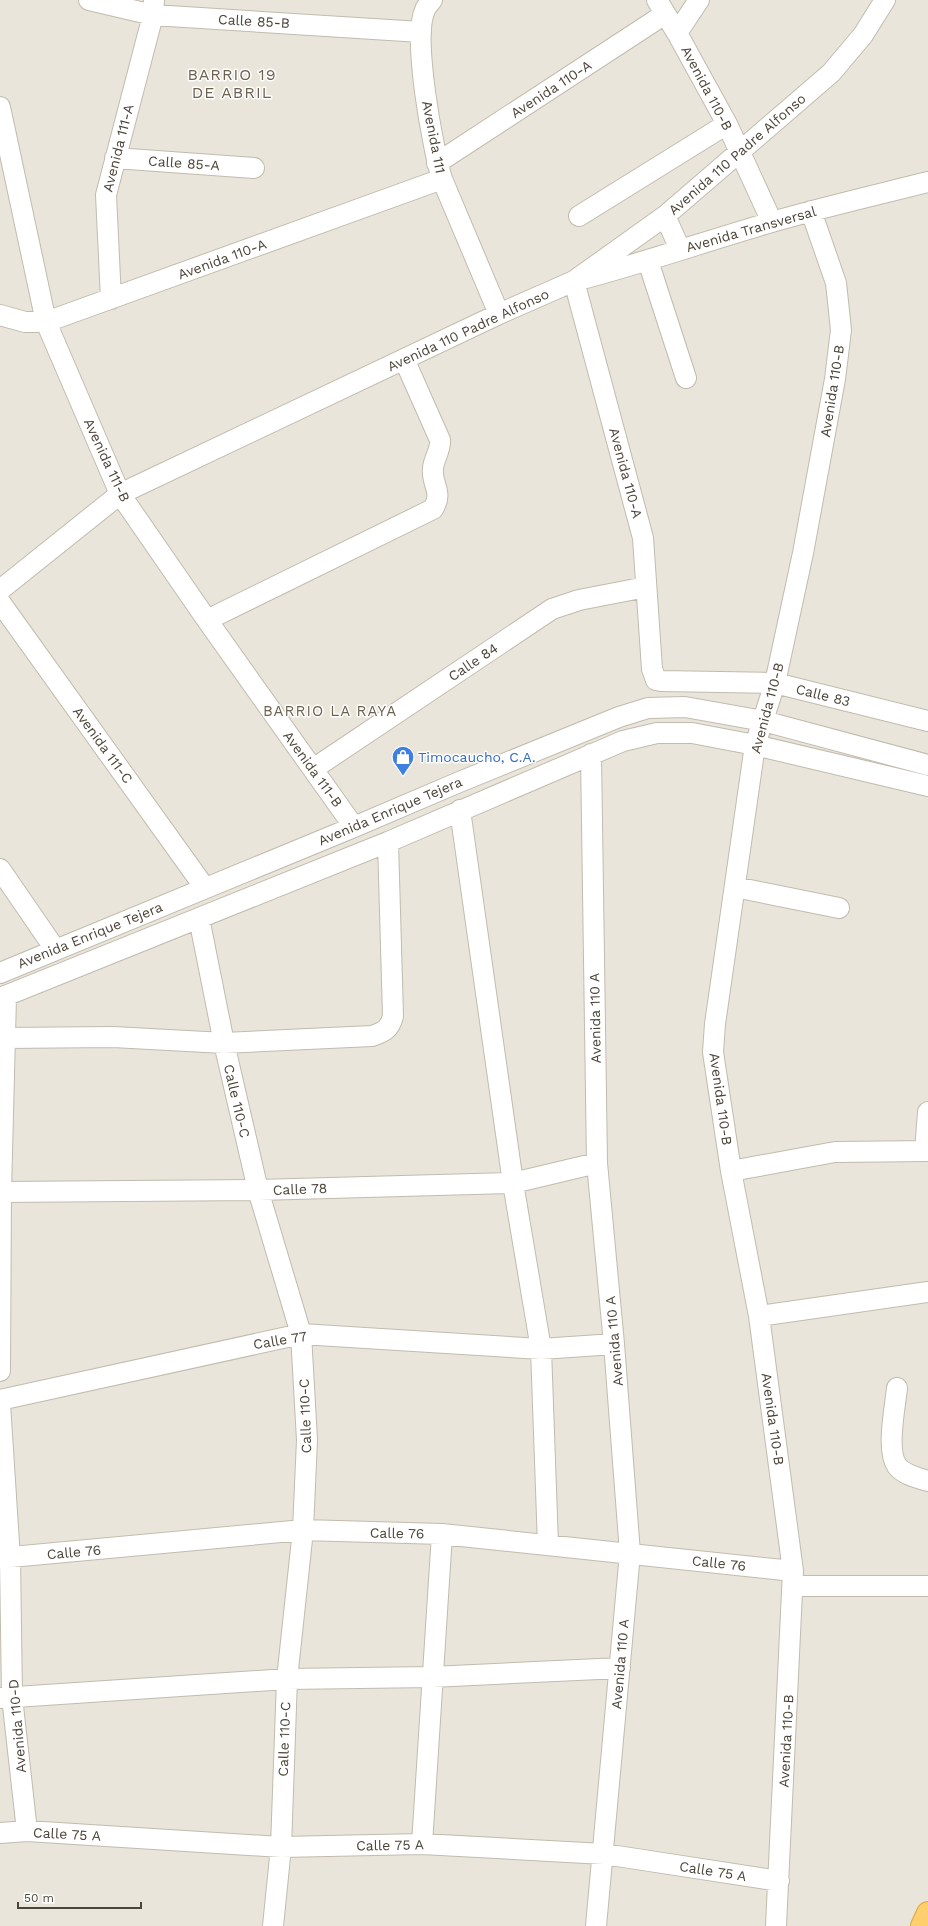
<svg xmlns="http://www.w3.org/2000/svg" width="928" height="1926" font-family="'Work Sans',sans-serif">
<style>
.residential{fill:#eae5da}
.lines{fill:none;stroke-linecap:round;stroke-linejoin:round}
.minor-casing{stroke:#c2bbae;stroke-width:22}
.highway-casing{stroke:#e0a43c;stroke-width:24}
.minor{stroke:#fff;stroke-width:20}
.highway{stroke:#ffcf6e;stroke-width:22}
.labels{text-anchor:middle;stroke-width:3;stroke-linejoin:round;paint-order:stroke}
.street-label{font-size:14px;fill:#4b4439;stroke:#fff}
.shop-label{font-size:14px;fill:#366cbe;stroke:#fff;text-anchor:start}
.neighbourhood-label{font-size:15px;letter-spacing:1px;fill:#6e6250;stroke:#fff}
.quarter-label{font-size:16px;letter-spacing:1px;fill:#6e6250;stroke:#fff}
</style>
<rect width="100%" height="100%" fill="#f6f3ec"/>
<path class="residential" d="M0,0H928V1926H0Z"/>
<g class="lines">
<g class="minor-casing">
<path id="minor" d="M89,0L153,15L421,32
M432,0C430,3 426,6 425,10C412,37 433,149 442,179L499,314
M657,0L677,33L727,124L772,222
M677,33L699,0
M0,107L46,322L120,494L207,620L354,827
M115,158L254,168
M437,163L665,14
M579,216L727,124
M665,216L680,249
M648,261L686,378
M586,278C649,261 710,240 772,222C824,207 876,195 928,182
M574,281L643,538L652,669L656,680L661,681L775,683L928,721
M111,299L106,195L153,15L154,0
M0,315L25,322H46L442,179
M0,590L120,494L499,314L574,281L665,216L831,73L863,35L885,0
M0,602L205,888
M207,620L433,509C444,492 431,485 433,468C434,458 441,450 440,440L404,359
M591,754L597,1163L614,1344L630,1553L596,1926
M313,769L552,609L579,600L646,587
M460,810L513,1183L541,1349L548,1545
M0,869L55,949
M735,887L839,908
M199,918L224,1043L258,1190L301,1334L307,1440L303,1530L287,1679L281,1847L273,1926
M0,973L354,827L457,783L619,717L648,708L685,707L763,721L928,765
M0,998L388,842L623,741L657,733H692L755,745L928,786
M5,1038L113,1037L224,1043L372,1036C384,1032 390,1029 393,1016L388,842
M925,1151L928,1112
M731,1171L835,1152L928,1151
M0,1192L258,1190L513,1183L597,1163
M759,1316L928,1292
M0,1371L1,1192L6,996
M897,1388C895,1408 886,1450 897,1466C904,1475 918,1478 928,1481
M0,1400L301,1334L541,1349L614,1344
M0,1404L10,1558L12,1697L27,1831
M0,1558L303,1530L442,1534L793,1571
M793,1586H928
M0,1698L287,1679L432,1677L620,1668
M0,1833L27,1831L281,1847L422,1844L604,1854L779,1881
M422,1844L442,1534
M776,1926L793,1571L759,1316L731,1171L713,1052L715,1024L755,745L775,683L803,553L835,379L841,330L836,283L811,211"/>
</g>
<g class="highway-casing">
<path id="highway" d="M922,1926L928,1913"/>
</g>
<use href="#minor" class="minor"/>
<use href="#highway" class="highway"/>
</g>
<defs>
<g id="shop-pin" transform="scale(1.15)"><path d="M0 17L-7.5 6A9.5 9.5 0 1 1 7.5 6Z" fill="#3f7fe0" stroke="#fff"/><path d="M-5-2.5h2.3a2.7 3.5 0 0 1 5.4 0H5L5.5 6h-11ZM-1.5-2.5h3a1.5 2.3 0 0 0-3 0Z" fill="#fff"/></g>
</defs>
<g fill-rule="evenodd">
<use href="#shop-pin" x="403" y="757"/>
</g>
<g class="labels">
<g class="street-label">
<text transform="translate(254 21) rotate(3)" y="5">Calle 85-B</text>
<text transform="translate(707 88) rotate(62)" y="5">Avenida 110-B</text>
<text transform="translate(551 89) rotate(-33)" y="5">Avenida 110-A</text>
<text transform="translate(434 137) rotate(79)" y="5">Avenida 111</text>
<text transform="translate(118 148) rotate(-76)" y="5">Avenida 111-A</text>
<text transform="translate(737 154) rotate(-41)" y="5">Avenida 110 Padre Alfonso</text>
<text transform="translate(184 163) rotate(4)" y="5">Calle 85-A</text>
<text transform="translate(751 229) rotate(-16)" y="5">Avenida Transversal</text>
<text transform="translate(222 259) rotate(-20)" y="5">Avenida 110-A</text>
<text transform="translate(468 330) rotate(-25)" y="5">Avenida 110 Padre Alfonso</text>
<text transform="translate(832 391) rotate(-81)" y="5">Avenida 110-B</text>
<text transform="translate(107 460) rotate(65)" y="5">Avenida 111-B</text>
<text transform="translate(626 473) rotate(75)" y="5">Avenida 110-A</text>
<text transform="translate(473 662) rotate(-34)" y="5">Calle 84</text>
<text transform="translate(823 695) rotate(14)" y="5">Calle 83</text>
<text transform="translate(767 708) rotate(-75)" y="5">Avenida 110-B</text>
<text transform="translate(103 745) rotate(54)" y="5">Avenida 111-C</text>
<text transform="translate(313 769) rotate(54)" y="5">Avenida 111-B</text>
<text transform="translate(390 811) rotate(-23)" y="5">Avenida Enrique Tejera</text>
<text transform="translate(90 935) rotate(-22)" y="5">Avenida Enrique Tejera</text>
<text transform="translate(595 1018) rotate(-91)" y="5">Avenida 110 A</text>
<text transform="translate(721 1099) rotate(82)" y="5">Avenida 110-B</text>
<text transform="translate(237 1101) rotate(77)" y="5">Calle 110-C</text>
<text transform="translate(300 1189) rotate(-2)" y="5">Calle 78</text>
<text transform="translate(280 1340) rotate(-9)" y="5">Calle 77</text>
<text transform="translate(614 1341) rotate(-95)" y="5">Avenida 110 A</text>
<text transform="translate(305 1416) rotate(-92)" y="5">Calle 110-C</text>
<text transform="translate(773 1419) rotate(82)" y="5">Avenida 110-B</text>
<text transform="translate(397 1533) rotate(1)" y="5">Calle 76</text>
<text transform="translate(74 1552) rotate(-5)" y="5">Calle 76</text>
<text transform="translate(719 1563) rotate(6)" y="5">Calle 76</text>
<text transform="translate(620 1664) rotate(-85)" y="5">Avenida 110 A</text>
<text transform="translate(17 1726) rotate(-95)" y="5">Avenida 110-D</text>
<text transform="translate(284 1739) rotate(-88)" y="5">Calle 110-C</text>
<text transform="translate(786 1741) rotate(-87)" y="5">Avenida 110-B</text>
<text transform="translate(67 1834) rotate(3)" y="5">Calle 75 A</text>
<text transform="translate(390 1845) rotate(-1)" y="5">Calle 75 A</text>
<text transform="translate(713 1871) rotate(9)" y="5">Calle 75 A</text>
</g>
<g class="shop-label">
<text x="418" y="762">Timocaucho, C.A.</text>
</g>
<g class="neighbourhood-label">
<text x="330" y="716">BARRIO LA RAYA</text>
</g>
<g class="quarter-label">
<text x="232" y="80">BARRIO 19<tspan x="232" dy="18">DE ABRIL</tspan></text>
</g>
</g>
<path d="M18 1902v6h123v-6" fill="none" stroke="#4b4439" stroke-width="2"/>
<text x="24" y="1902" font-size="12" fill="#4b4439" stroke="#ffffff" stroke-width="3" paint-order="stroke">50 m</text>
</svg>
